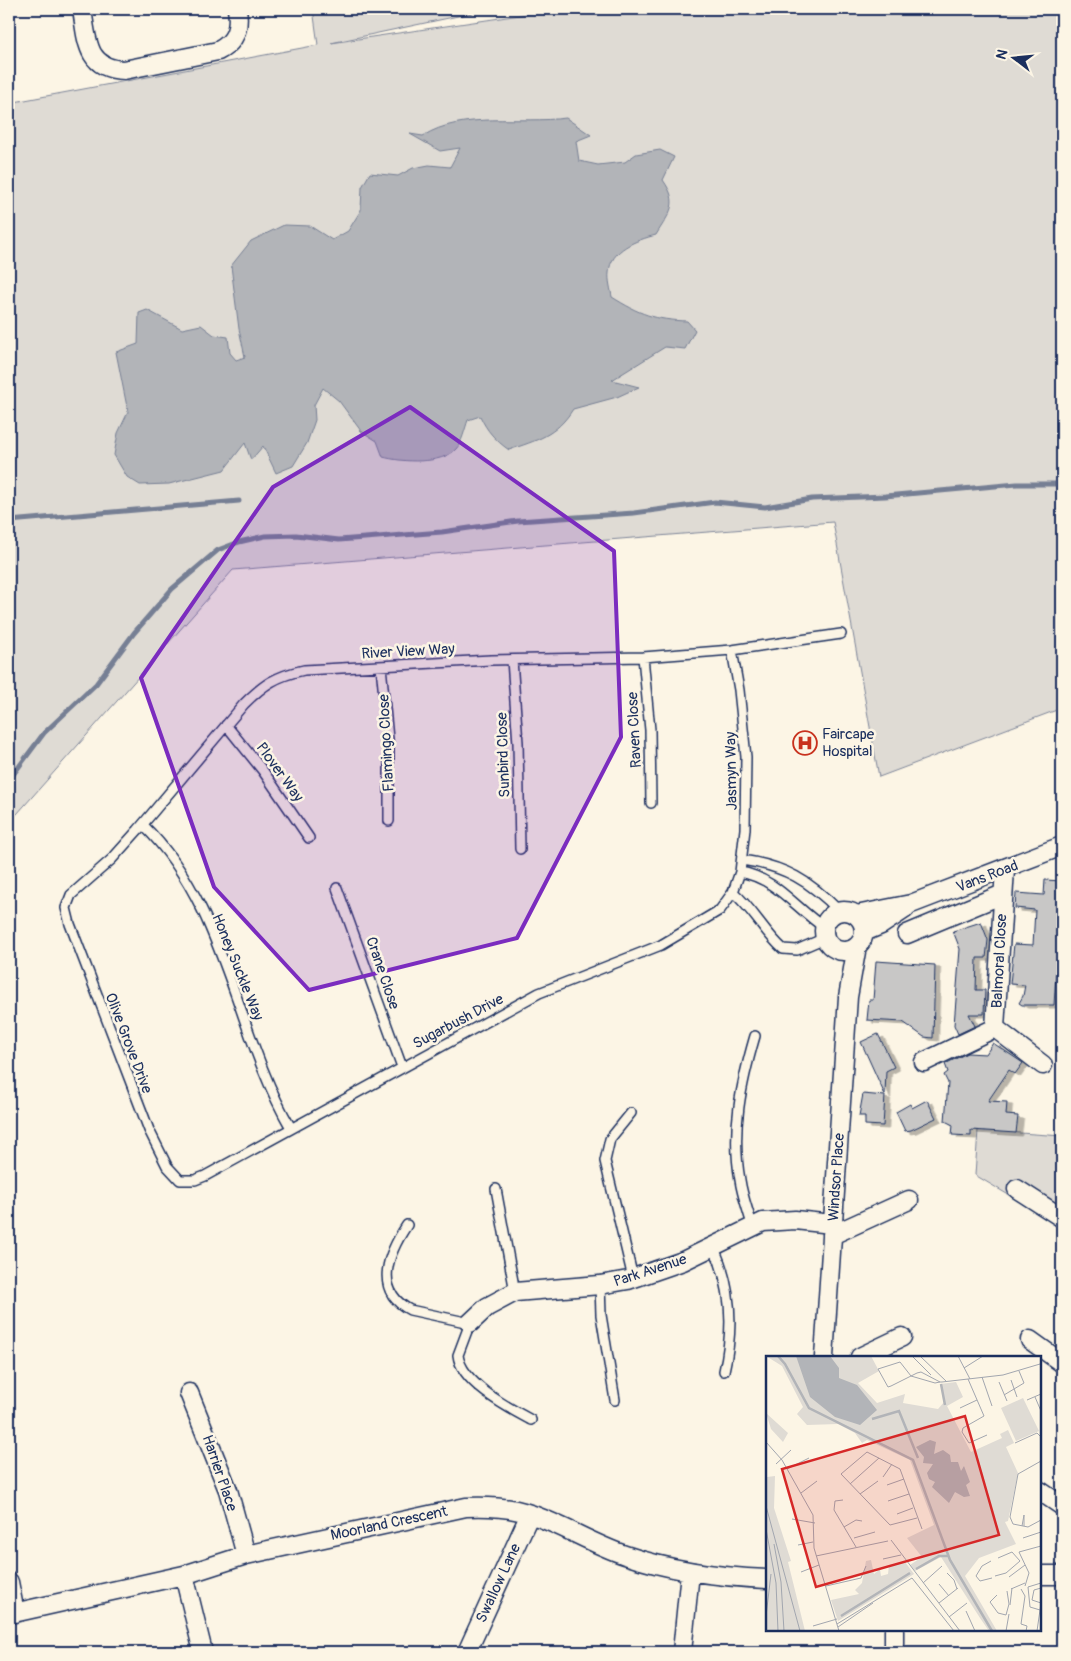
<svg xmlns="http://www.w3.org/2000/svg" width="1071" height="1661" font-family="Pangolin,sans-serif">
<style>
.green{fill:#dfdbd4;stroke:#7d8599}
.water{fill:#b2b4b8;stroke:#767f94}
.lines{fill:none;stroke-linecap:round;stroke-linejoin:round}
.stream{stroke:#767f94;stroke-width:5}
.building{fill:#c8c7c6;stroke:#1b2f5e;filter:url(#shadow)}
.lane-casing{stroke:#1b2f5e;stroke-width:12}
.street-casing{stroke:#1b2f5e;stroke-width:21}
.lane{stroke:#fcf5e5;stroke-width:9}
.street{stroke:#fcf5e5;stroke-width:18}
.marked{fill:#7b2cbf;fill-opacity:0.2;stroke:#7b2cbf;stroke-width:4;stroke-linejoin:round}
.labels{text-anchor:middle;stroke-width:5;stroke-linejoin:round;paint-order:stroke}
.street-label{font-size:15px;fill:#1b2f5e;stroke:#fcf5e5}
.poi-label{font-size:15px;fill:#1b2f5e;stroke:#fcf5e5;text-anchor:start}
.inset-river{fill:none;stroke:#b2b4b8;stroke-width:2.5}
.inset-road{fill:none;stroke:#a2a6af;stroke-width:1}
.view{fill:#d62828;fill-opacity:0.15;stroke:#d62828;stroke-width:2.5}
.inset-edge{fill:none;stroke:#1b2f5e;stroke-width:2.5}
</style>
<defs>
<filter id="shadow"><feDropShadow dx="5.5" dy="3" stdDeviation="0" flood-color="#0004"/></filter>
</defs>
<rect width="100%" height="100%" fill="#fcf5e5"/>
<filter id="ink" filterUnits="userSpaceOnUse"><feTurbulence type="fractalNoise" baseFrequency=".02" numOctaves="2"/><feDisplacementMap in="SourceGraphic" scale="10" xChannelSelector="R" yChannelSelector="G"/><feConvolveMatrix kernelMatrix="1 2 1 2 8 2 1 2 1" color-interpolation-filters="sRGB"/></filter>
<g filter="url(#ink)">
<path class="green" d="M313,9H491L331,43L561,9H1062V708L879,777L833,522L233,570L9,823V103L318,45Z
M978,1130L1062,1136V1218L1017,1190L1012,1197L975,1175Z"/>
<path class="water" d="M566,118L591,135L576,141L579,161L598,165L625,162L636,154L660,150L674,157L663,180C680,204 670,212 656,235C637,240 610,249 609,273C608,280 611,290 612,297C639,314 655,320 687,321L695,330L685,349L665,347L612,380L639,387L617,397L573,409C556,436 537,440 509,450C495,440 487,431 480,416L468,420C465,428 462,443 456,449C442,465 401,462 383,457L377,441L361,431L339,401L323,388L314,405L315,420L307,443L293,466L276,473L263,446L251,460L245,443L224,470L169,484L140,485L127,477L114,455L118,433L128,412L116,352L138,344L139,313L147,310L182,329L201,325L214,335L228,337L230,353L236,360L245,357L239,329L231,266L251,241L284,225L310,226L332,240L348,231L361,210L362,187L370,173L398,176L413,168L429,165L450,167L460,148L440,151L410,134L423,136C462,111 521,124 566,118Z"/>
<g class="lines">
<path class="stream" d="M9,521L239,501
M9,780L44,733L96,684L134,633L172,589L218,550L239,542L265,536L296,535L339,540L442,532L518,521L634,513L715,502L765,507L812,499L885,496L1017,484H1062"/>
</g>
<path class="building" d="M1045,880L1062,881L1054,1005H1022L1019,1003L1023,996L1025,985L1010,984L1014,944L1033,945L1035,910L1015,908L1016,893L1044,895Z
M981,922L988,940L986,958H977L976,990H985L984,1014H969L975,1026L958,1034L954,1025L960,949L953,931Z
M876,961L935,965L933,1038L924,1037L903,1022L867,1020L869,1000H873Z
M878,1034L894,1067L886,1071L885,1095L861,1042Z
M993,1043L1023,1063L1015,1074L1009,1070L988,1101L1007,1102L1006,1115L1018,1116L1016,1133L971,1130V1136L952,1135L953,1125L945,1121L948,1083L944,1075L948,1072L945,1064L967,1053L986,1054Z
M863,1094L885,1096L883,1126L865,1125V1116H859Z
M927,1100L936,1118L911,1130L905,1131L896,1112L910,1104L912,1108Z"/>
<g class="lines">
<g class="lane-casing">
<path id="lane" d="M732,650L739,690L746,757L745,829L740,872L733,892L720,910L661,945L539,993L205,1176L195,1180H180L167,1166L149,1130L70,924L66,908L71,895L112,859L138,830L244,704C264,684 276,676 304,670L491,660L643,657L732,650L841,634
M643,657L650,730L651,803
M512,660L518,743L520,849
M381,666L389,749V821
M226,725L263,771L309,838
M143,825C226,905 235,1032 291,1128
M742,860C785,866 810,881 839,911
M740,872C776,878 795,908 825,928
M337,888L402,1067
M733,892C753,909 764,932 783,949L797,950L825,938
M631,1113L610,1139L605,1161L633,1278
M496,1189L515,1292
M407,1225C389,1252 372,1290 410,1310L470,1323L458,1355C461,1383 509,1408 531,1420
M752,1225C748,1210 742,1195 740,1180C731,1130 741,1084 755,1036
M713,1246C732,1286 734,1328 724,1371
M600,1285L601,1315L615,1400"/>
</g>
<g class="street-casing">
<path id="street" d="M82,9C87,39 86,69 124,70L218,51C236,42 240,28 237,9
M824 931a20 20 0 1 1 40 0a20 20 0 1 1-40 0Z
M856,915L911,904L1062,846
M864,932L881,925L905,909
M907,934L1003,894
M995,1028L1005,869
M995,1028L1043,1065
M924,1062L995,1028
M1017,1189L1062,1218
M832,1235L909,1200
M470,1323L487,1307L515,1292L600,1285L628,1280L683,1261L763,1222L795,1220L832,1224
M1030,1340L1062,1363
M824,1357L848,997L857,946
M860,1357L902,1337
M189,1393L228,1490L246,1555
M1040,1491L1062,1506
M184,1575L203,1652
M1040,1575H1062
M9,1582L15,1613
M9,1614L184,1575L246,1555L466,1507C487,1506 510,1507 530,1514C563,1525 592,1544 625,1555C672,1571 718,1577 767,1579
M894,1630V1652
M467,1652L530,1514
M682,1652L690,1572"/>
</g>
<use href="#lane" class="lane"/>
<use href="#street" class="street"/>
</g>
</g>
<path class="marked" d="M410,407L614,551L621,737L517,938L309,990L214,887L141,678L273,487Z"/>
<defs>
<g id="hospital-ring" transform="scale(1.25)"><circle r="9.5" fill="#fcf5e5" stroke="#c8321e" stroke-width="1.5"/><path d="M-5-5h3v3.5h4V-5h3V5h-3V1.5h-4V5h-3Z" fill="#c8321e"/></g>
</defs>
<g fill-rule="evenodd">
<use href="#hospital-ring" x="805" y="743"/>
</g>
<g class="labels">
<g class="street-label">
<text transform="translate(408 651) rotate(-3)" y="5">River View Way</text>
<text transform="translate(634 730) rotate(-93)" y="5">Raven Close</text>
<text transform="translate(386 743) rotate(-93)" y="5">Flamingo Close</text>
<text transform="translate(503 755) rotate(-92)" y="5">Sunbird Close</text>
<text transform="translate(731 771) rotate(-91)" y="5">Jasmyn Way</text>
<text transform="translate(280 772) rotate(54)" y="5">Plover Way</text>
<text transform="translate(987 876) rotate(-21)" y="5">Vans Road</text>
<text transform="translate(999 961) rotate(-87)" y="5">Balmoral Close</text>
<text transform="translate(238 967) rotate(68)" y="5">Honey Suckle Way</text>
<text transform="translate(383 973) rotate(71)" y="5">Crane Close</text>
<text transform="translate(458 1021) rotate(-28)" y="5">Sugarbush Drive</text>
<text transform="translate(129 1043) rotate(69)" y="5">Olive Grove Drive</text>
<text transform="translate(836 1177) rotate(-86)" y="5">Windsor Place</text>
<text transform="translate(650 1270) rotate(-18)" y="5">Park Avenue</text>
<text transform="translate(220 1473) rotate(71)" y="5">Harrier Place</text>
<text transform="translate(389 1523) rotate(-12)" y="5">Moorland Crescent</text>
<text transform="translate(498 1583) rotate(-65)" y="5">Swallow Lane</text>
</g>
<g class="poi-label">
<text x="822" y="739">Faircape<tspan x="822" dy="17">Hospital</tspan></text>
</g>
</g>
<g transform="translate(766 1356)">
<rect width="275" height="275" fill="#fcf5e5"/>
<path d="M0,0H105L113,15L92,27L111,47L139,38L137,47L172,53L179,45L174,28L190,26L197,41L181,50L205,96L236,82L234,78L242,74L248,87L240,91L252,117L242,165L239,166L250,188L213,202L199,220L231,275H223L214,262L175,201L149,215L144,209L156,201L141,182L168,169L144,104L101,84L96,87L89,77L72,68L41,69L31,58L37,51L16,10ZM257,42L273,75L250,85L235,52ZM0,57L22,77L17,86L5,73ZM0,115L1,121L9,120L8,152L25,205L22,206L39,275H0ZM105,204L108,218L114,213L115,220L122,218L123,209L139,206L148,218L72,265L65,244L93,238L89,234L96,227L100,205Z" fill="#dfdbd4"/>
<path d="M30,0H64L73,12V22L91,29L111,54L94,69L69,61L44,41ZM164,84L170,86L168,98L177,94L184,99L185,106H192L195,115L198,110L204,126L200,129L204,140L198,141L189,136L183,147L166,131L169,126L163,123L161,117L167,108L157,107L158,101L150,91Z" fill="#b2b4b8"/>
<path class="inset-river" d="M12,0L19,8L43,52L147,104L184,204L226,275M175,28L179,49M106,63L133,55L152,102M150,213L173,200H182M75,260L144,217"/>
<path class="inset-road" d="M146,0L165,19M154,0L181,26M192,0L204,23M198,12L217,0M216,21L226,50M202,23L218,60L197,72L196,76L203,87L221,79M245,24L251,41M174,26L155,16L151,17L125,30L122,31L112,13L134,6L145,20L169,27L174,26H176L237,19L274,8M233,26L241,45M238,39L258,27L253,15M269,41L275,55M261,44L275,38M194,52L211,44M0,86L16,104L47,159L48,192L73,275M249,87L271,77L275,81M275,105L252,118L244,161L247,168L262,171L275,164M10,108L25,94M21,113L43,102M117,121L126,108M84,128L113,102M121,129L138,123M35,137L51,125M94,138L112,125M122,145L143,138M0,150L34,275M68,154L90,191M68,154L69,145L77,144M131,158L147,152M26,163L49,167M124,169L75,118L101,96L134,113L156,173M124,169L151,162M256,170L258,159V170M78,171L90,164L96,165M0,173L10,227L12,275M88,182L109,176M257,182L275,176M125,184L194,275M8,188L15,226L18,275M32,189L47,186M50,200L122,185M117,203L135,199M225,205L216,210L210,220L214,225L226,222M35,216L53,209M181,217L188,224L191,233M229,220L240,217L254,205L246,196L232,202M243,221L259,209M157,227L176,210M173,228L183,240M60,230L95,222L100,210M259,230L263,217L253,196L275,190M275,232L268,234L266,244L275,247M245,233L259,227M255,233L259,240L255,268L261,270L260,275M231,239L224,246L232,257L240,259L243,248L241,235M173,247L192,232M244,249L246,232M274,254L264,251L262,231L275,227M200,255L209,275M0,260L5,218M183,261L201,247M71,268L146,222L188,275M47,270L71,263M72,271L107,247M240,275L243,258M271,275L275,247"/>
<path class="view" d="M199,60L233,179L50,231L16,113Z"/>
<rect width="275" height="275" class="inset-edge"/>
</g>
<rect width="1071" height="1661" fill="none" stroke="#fcf5e5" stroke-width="30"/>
<rect x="15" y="15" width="1041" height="1631" fill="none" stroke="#1b2f5e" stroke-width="2" filter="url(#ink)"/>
<g transform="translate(1014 58) rotate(286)" stroke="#fcf5e5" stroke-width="4" paint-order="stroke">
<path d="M0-4L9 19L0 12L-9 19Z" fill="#1b2f5e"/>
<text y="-8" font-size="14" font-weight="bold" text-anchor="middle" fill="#1b2f5e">N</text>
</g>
</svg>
